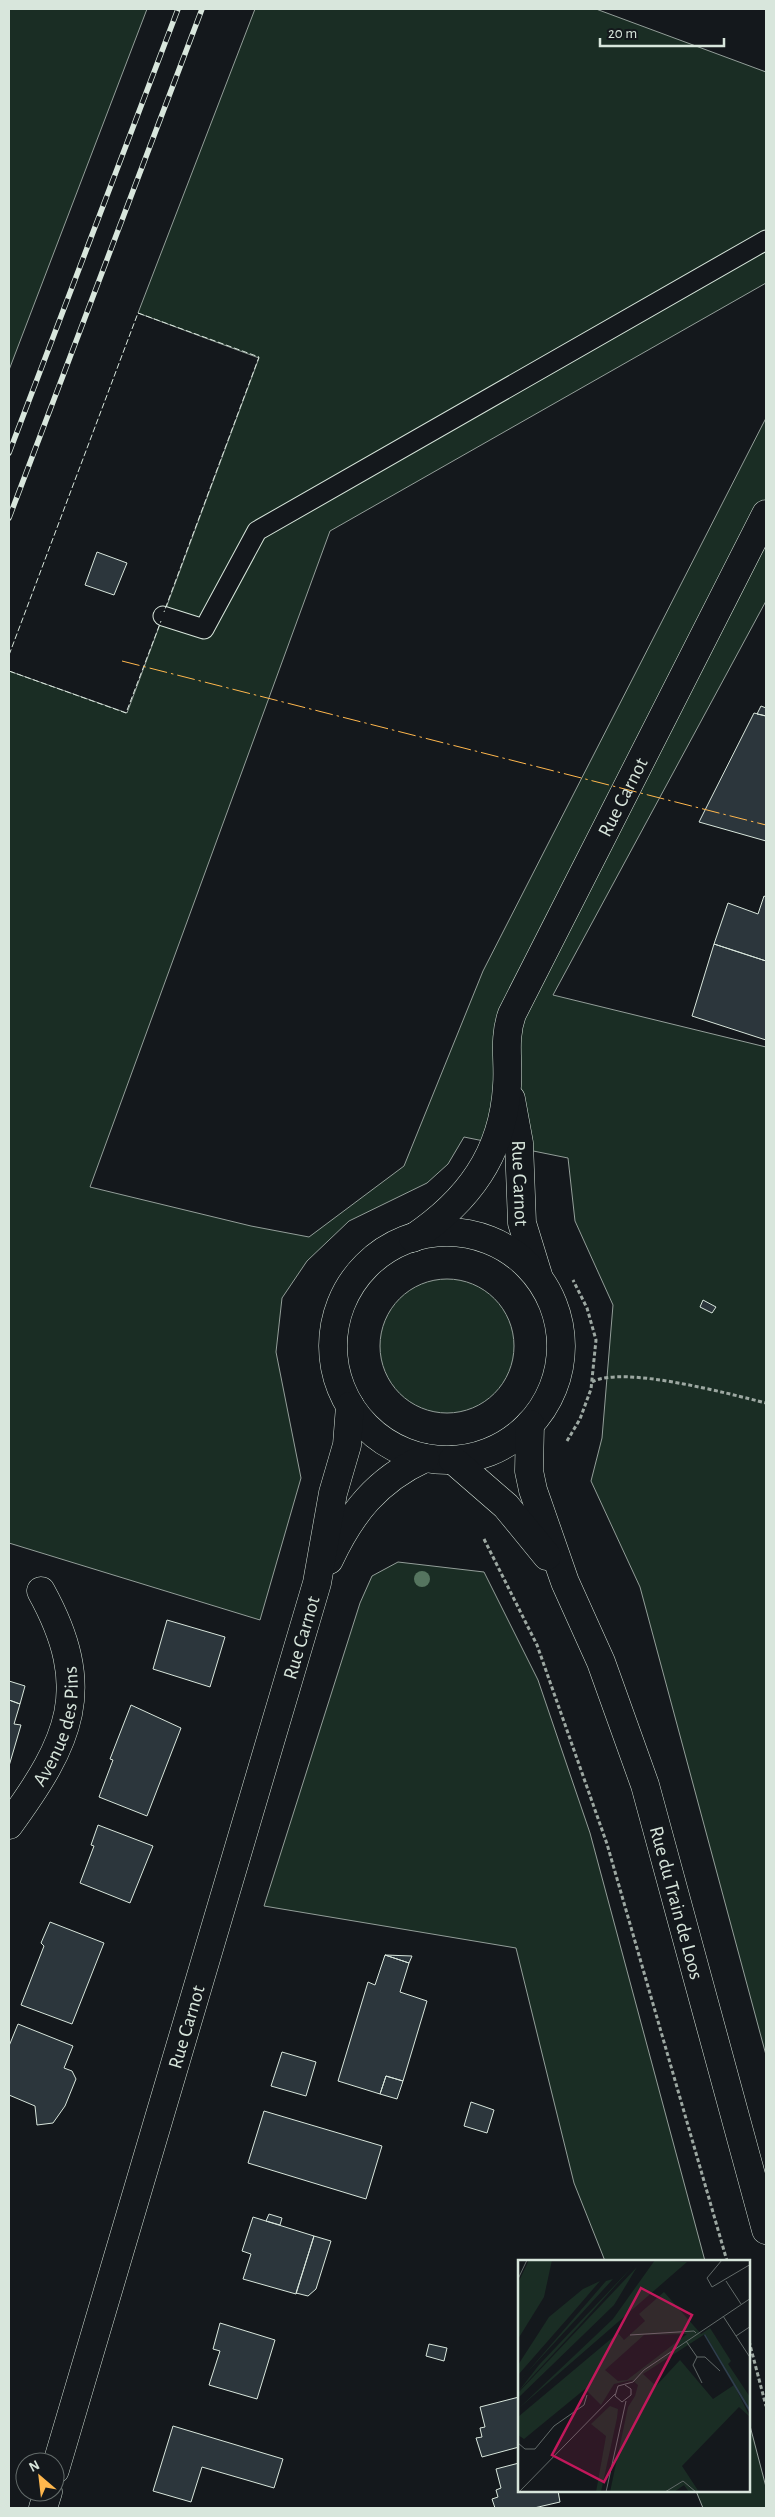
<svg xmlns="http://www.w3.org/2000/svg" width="775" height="2517" font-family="'Alegreya Sans',sans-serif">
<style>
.green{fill:#1a2d24;stroke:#939e99}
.building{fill:#2c363c;stroke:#d8e6dc}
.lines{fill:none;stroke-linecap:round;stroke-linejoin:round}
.lane-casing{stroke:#d8e6dc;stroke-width:21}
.street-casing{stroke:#d8e6dc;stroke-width:29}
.secondary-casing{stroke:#d8e6dc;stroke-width:29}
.path{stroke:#9da8a2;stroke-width:3;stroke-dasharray:4 2.5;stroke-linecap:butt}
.lane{stroke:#14181c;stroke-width:19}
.street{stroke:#14181c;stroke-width:28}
.secondary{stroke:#14181c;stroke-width:28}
.rail-casing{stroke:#d8e6dc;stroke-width:5.5}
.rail{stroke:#14181c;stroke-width:4;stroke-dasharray:11;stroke-linecap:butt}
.fence{stroke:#d8e6dc;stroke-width:1;stroke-dasharray:6 2.5;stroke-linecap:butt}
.power{stroke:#ffb74d;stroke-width:1;stroke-dasharray:18 4 2.5 4;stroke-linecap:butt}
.tree{fill:#55745f}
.labels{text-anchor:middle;stroke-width:4;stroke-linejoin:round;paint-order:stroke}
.street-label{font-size:20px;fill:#d8e6dc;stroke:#14181c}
.inset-road{fill:none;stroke:#626a69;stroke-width:1}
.view{fill:#c2185b;fill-opacity:0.15;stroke:#c2185b;stroke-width:2.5}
.inset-edge{fill:none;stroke:#d8e6dc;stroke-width:2.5}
</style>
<rect width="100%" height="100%" fill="#14181c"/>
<path class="green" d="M9,9H147L9,370Z
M255,9H596L766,72V283L330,531L90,1187L251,1226L309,1237L404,1166L483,971L766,418V601L553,995L766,1047V2055L640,1587L591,1481L602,1438L613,1305L575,1221L568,1158L464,1137L448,1164L427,1183L349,1221L307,1261L282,1298L276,1352L301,1478L260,1620L9,1543V671L127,713L259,358L138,313Z
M380 1346a67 67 0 1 1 134 0a67 67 0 1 1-134 0Z
M398,1562L484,1572L538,1680L590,1833L705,2261H605L574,2183L516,1948L264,1906L360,1603L372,1576Z
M749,2422L766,2487V2508H703L696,2491H749Z"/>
<path class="building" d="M97,552L127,563L114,595L85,585Z
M761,706L766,708V716L757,714Z
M754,713L766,716V841L699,822Z
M764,896L766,897V961L714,944L728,903L758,914Z
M714,944L766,961V1040L692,1016Z
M703,1300L716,1307L712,1313L700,1307Z
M167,1620L225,1637L210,1687L153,1669Z
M9,1681L25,1686L20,1704L9,1700Z
M9,1700L20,1704L14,1724L21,1725L9,1766Z
M131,1705L181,1728L147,1816L99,1797L113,1760L110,1759Z
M98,1825L153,1846L130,1903L80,1883L94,1846L91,1845Z
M50,1922L104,1943L72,2024L21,2005L44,1946L41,1943Z
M385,1955L409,1963L400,1992L427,2001L403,2081L386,2076L380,2094L338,2081L368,1982L375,1985Z
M385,1955L412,1956L409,1963Z
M18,2024L73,2046L64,2068L72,2071L76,2079L65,2106L53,2123L37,2125L35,2106L9,2095V2046Z
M282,2052L316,2062L306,2096L271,2086Z
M386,2076L403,2081L397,2099L380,2094Z
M471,2102L494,2110L487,2133L464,2126Z
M264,2111L382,2146L366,2199L248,2163Z
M269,2214L282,2218L280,2225L266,2221Z
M253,2217L314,2236L296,2294L243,2279L251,2254L242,2251Z
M314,2236L331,2241L316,2289L308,2296L296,2293Z
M220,2323L275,2340L257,2399L209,2385L220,2351L213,2349Z
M429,2344L447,2348L444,2361L426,2356Z
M519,2397V2447L482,2457L476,2438L482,2437L480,2428L485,2427L480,2407Z
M173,2426L283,2459L274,2488L202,2467L191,2502L153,2491Z
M519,2463V2491H558L560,2502L534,2508H495L492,2499L498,2497L496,2490L501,2488L496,2469Z"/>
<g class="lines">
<g class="lane-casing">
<path id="lane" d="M163,616L204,629L257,531L766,240"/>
</g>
<g class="street-casing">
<g id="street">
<path id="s1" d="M9,1825C70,1741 95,1689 41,1591"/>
</g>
</g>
<g class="secondary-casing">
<g id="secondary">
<path id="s2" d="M511,1099L519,1143L522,1223L538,1275"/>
<circle cx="447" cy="1346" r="114"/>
<path id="s3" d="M413,1238C468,1201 503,1154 507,1086C509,1061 503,1039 512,1014L766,514"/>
<path id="s4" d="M530,1424L529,1471L533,1490L565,1582L601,1662L645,1785L766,2230"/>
<path d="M453,1460L506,1506L547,1556"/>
<path d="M329,1560C351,1513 377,1480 425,1458"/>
<path id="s5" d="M55,2470L317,1583L333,1493L347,1445L350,1406"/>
<path d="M43,2508L48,2492"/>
</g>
</g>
<path class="path" d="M592,1382C623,1365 730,1394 766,1403
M567,1441L580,1419L591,1389L596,1340L587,1308L573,1280
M484,1539L537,1645L607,1844L727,2261
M749,2341L766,2406"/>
<use href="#lane" class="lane"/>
<use href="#street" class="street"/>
<use href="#secondary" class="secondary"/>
<g class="rail-casing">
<path id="rail" d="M9,453L178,9
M9,518L202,9"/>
</g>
<use href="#rail" class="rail"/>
<path class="fence" d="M9,655L138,313L259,357L164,612
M9,671L126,713L161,621"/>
<path class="power" d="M122,661L766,825"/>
</g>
<circle class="tree" cx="422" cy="1579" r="8"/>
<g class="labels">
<g class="street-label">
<text dy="7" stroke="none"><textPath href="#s3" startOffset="502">Rue Carnot</textPath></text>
<text dy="7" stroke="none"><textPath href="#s2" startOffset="85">Rue Carnot</textPath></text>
<text dy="7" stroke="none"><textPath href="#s5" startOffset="868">Rue Carnot</textPath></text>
<text dy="7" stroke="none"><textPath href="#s1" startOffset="112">Avenue des Pins</textPath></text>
<text dy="7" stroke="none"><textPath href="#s4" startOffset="504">Rue du Train de Loos</textPath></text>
<text dy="7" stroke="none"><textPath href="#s5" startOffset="462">Rue Carnot</textPath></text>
</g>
</g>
<g transform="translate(518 2260)">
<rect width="232" height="232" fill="#14181c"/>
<path d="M11,0H34L26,37L0,79V23ZM137,0L169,2L0,149L95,59ZM116,5L61,66L0,132L21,105ZM119,7L96,45L0,138V133ZM95,19L5,117L0,123L88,21ZM82,21L50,58L0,115V105L31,57L65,29ZM146,32L183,74L192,68L213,101L210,104L232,137V149L187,74L125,114L138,126L162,100L195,139L216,125L232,157L221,147L164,206L181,232H171L166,225L156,232H92L110,147L117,136L120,125L114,120L96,124L83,145L67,129L6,179L0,175V157L100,73L106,80L127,61L121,54ZM169,74L109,120L100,121L87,110L126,75ZM92,146L100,149L99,158L83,232H78L88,176L73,164Z" fill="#1a2d24" fill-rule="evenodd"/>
<path d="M187,74L232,149V153L186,75Z" fill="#2f3f4d"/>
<path class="inset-road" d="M204,0L189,18L194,27L233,4M0,19L9,0M208,21L223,44M205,56L233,99M112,75L176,71L178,73M218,76L233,66M168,81L179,97M179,97H187L202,111M179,97L175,105L184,123M107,125L113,129V135L104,142L97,136L100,126L115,122L126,110L233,38M0,183L7,189H17L36,166L66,145L69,135M1,232L97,134M88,232L108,141M147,232L165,221L178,232"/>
<path class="view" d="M123,28L174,55L86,222L34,195Z"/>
<rect width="232" height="232" class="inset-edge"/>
</g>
<rect width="775" height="2517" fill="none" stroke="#d8e6dc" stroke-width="20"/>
<g transform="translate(40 2477) rotate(332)"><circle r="24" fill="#14181c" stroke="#626a69"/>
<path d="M0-4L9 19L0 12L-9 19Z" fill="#ffb74d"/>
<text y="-8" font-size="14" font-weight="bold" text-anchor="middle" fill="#d8e6dc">N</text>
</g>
<path d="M600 38v8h124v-8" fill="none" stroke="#d8e6dc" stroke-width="2.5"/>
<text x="608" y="38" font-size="15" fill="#d8e6dc" stroke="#14181c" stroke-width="4" paint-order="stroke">20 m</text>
</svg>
